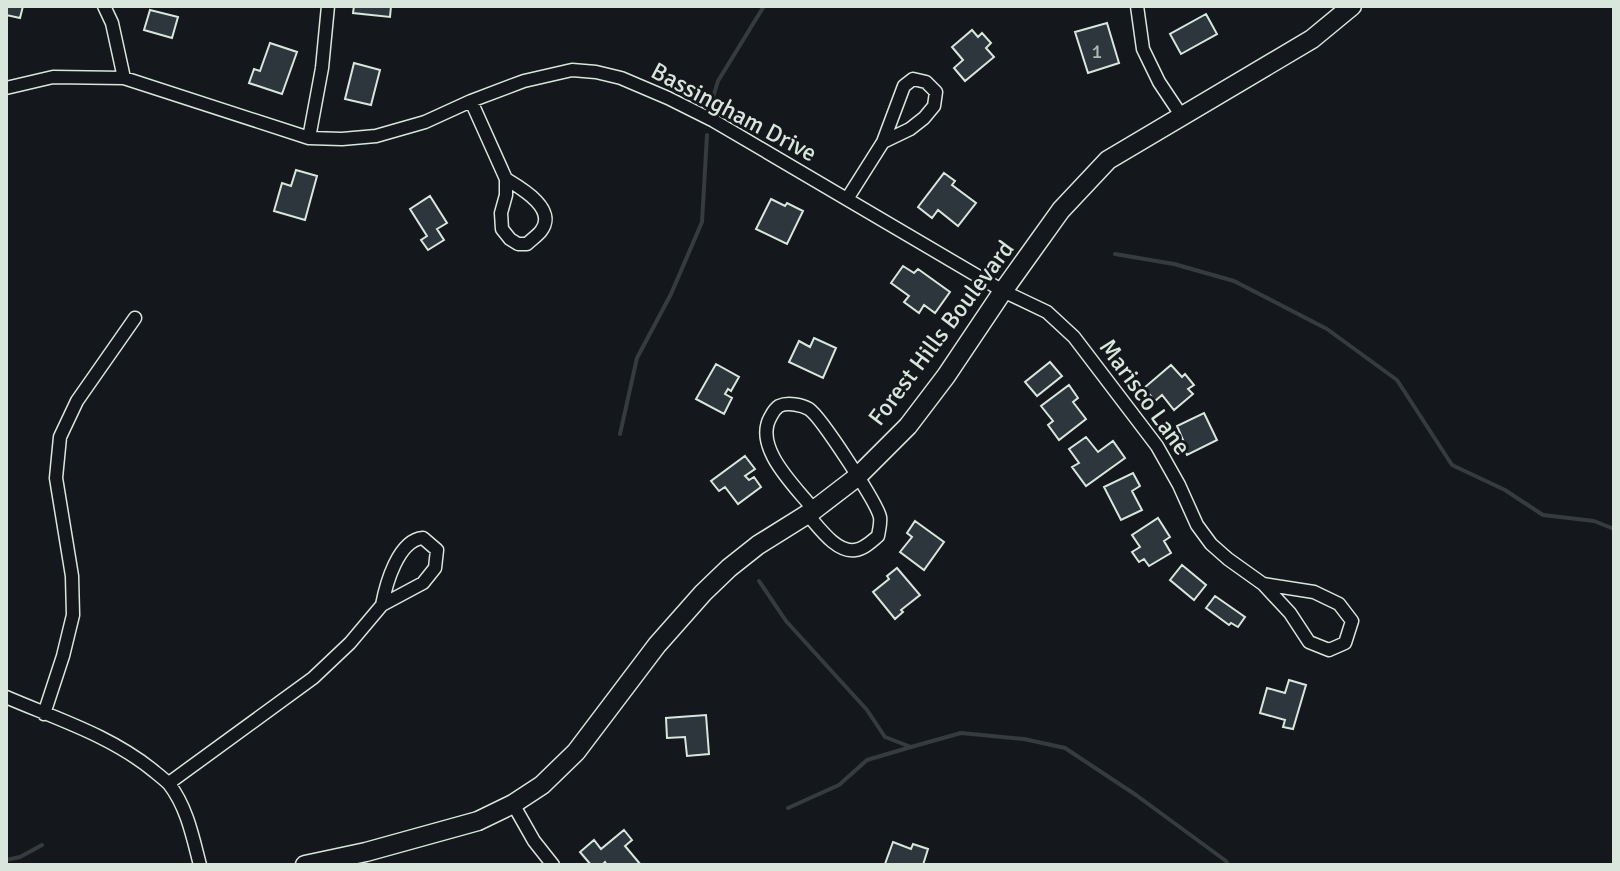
<svg xmlns="http://www.w3.org/2000/svg" width="1620" height="871" font-family="Signika,sans-serif">
<style>
.lines{fill:none;stroke-linecap:round;stroke-linejoin:round}
.stream{stroke:#363b3e;stroke-width:4}
.building{fill:#2c363c;stroke:#d8e6dc;stroke-width:2}
.minor-casing{stroke:#d8e6dc;stroke-width:15}
.secondary-casing{stroke:#d8e6dc;stroke-width:21}
.minor{stroke:#14181c;stroke-width:12}
.secondary{stroke:#14181c;stroke-width:18}
.labels{text-anchor:middle;stroke-width:6;stroke-linejoin:round;paint-order:stroke}
.number-label{font-size:20px;fill:#adbab4}
.street-label{font-size:24px;fill:#d8e6dc;stroke:#14181c}
</style>
<rect width="100%" height="100%" fill="#14181c"/>
<g class="lines">
<path class="stream" d="M711,104L718,81L764,6
M1115,254L1174,264L1234,281L1327,329L1397,380L1452,465L1505,490L1543,515L1594,521L1614,529
M620,434L637,358L671,294L702,222L707,135
M759,581L786,621L867,710L885,737L911,747
M788,808L839,785L867,760L911,747L961,733L1024,739L1065,748L1136,795L1226,861L1228,865
M6,860L20,857L42,845"/>
</g>
<path class="building" d="M6,6H23L20,18L6,15Z
M354,6H391L390,17L353,13Z
M150,10L178,17L172,38L144,30Z
M1206,14L1217,34L1181,54L1170,34Z
M1107,23L1119,63L1088,73L1075,32Z
M972,30L978,37L982,33L991,43L986,48L994,57L965,81L954,68L963,60L952,47Z
M270,43L297,52L282,94L249,83L254,69L260,71Z
M354,63L380,70L371,105L345,99Z
M296,170L317,176L305,220L274,211L282,183L291,186Z
M944,173L955,181L952,185L976,203L958,226L938,210L932,218L918,207Z
M430,196L447,223L437,229L444,240L428,250L421,240L427,236L410,209Z
M771,199L785,206L787,203L803,211L787,244L756,229Z
M903,266L914,273L918,269L950,292L935,313L924,305L919,313L904,302L909,296L891,283Z
M814,338L836,348L823,378L789,362L799,341L810,347Z
M1050,362L1062,376L1037,396L1025,382Z
M716,364L739,377L731,391L728,389L725,394L732,398L724,414L696,399Z
M1171,365L1182,377L1185,374L1194,385L1188,389L1193,394L1174,410L1162,395L1155,401L1144,388Z
M1069,385L1078,398L1073,402L1086,419L1059,440L1048,425L1053,421L1041,406Z
M1204,413L1217,440L1187,455L1180,441L1183,440L1177,426Z
M1086,437L1098,452L1113,441L1125,458L1086,486L1072,467L1079,463L1069,449Z
M745,456L755,469L745,476L749,480L754,477L761,487L738,504L725,487L719,491L711,481Z
M1133,473L1140,486L1132,491L1142,510L1121,520L1104,487Z
M1158,518L1170,537L1164,541L1171,553L1149,566L1144,559L1139,562L1132,552L1140,547L1132,535Z
M915,521L944,542L924,570L900,552L912,537L907,533Z
M1182,565L1206,585L1194,600L1170,580Z
M897,568L920,595L901,610L903,612L895,619L873,592L889,579L887,576Z
M1215,596L1245,617L1238,627L1231,623L1229,625L1206,608Z
M1289,680L1306,685L1293,729L1283,727L1285,720L1260,713L1267,688L1285,693Z
M706,715L709,754L687,756L685,737L667,738L666,718Z
M624,830L632,840L625,846L641,865H607L605,862L602,865H591L580,852L594,840L601,849Z
M893,842L911,849L913,844L928,849L923,865L885,864Z"/>
<g class="lines">
<g class="minor-casing">
<path id="minor" d="M104,6L112,23L124,78
M1137,6L1143,49L1159,82L1181,115
M6,88L53,77L124,78L309,138L342,139L376,136L425,122L471,101L524,81L572,70L596,72L621,78L668,98L714,121L1003,291L1047,312L1074,337L1157,446L1179,485L1197,525L1211,544L1228,559L1263,584L1290,613L1309,642L1329,650L1345,643L1352,621L1339,604L1314,592L1263,584
M471,101L506,179V195L501,213L502,229L510,239L518,244H527C531,240 537,236 541,231C558,209 521,188 506,179
M309,138L322,68L328,6
M847,199L883,142L910,129L924,118L934,106L936,92L926,82L913,79L904,86L883,142
M807,514C818,526 836,553 855,550C864,549 872,541 878,536C879,530 881,523 880,517C877,503 821,417 809,409C802,405 788,402 779,406C776,408 773,412 771,416C752,447 796,487 814,510
M6,697C57,719 112,736 155,772C160,776 165,780 169,784C187,807 193,838 200,865
M44,714L63,656L73,615L72,576L56,478L60,437L77,401L135,318
M169,783L313,678L350,643L382,605L423,583L435,568L437,550L423,538C398,540 386,584 382,605
M513,804L534,841L553,865"/>
</g>
<g class="secondary-casing">
<path id="secondary" d="M305,865L366,852L478,821L513,804L542,785L576,752L657,645L703,593L729,568L758,545L814,510L857,477L908,426L946,376L1003,291L1061,210L1108,160L1312,39L1352,6"/>
</g>
<use href="#minor" class="minor"/>
<use href="#secondary" class="secondary"/>
</g>
<g class="labels">
<g class="number-label">
<text x="1097" y="58">1</text>
</g>
<g class="street-label">
<text transform="translate(734 112) rotate(28)" y="8">Bassingham Drive</text>
<text transform="translate(941 333) rotate(-53)" y="8">Forest Hills Boulevard</text>
<text transform="translate(1145 397) rotate(54)" y="8">Marisco Lane</text>
</g>
</g>
<rect width="1620" height="871" fill="none" stroke="#d8e6dc" stroke-width="16"/>
</svg>
